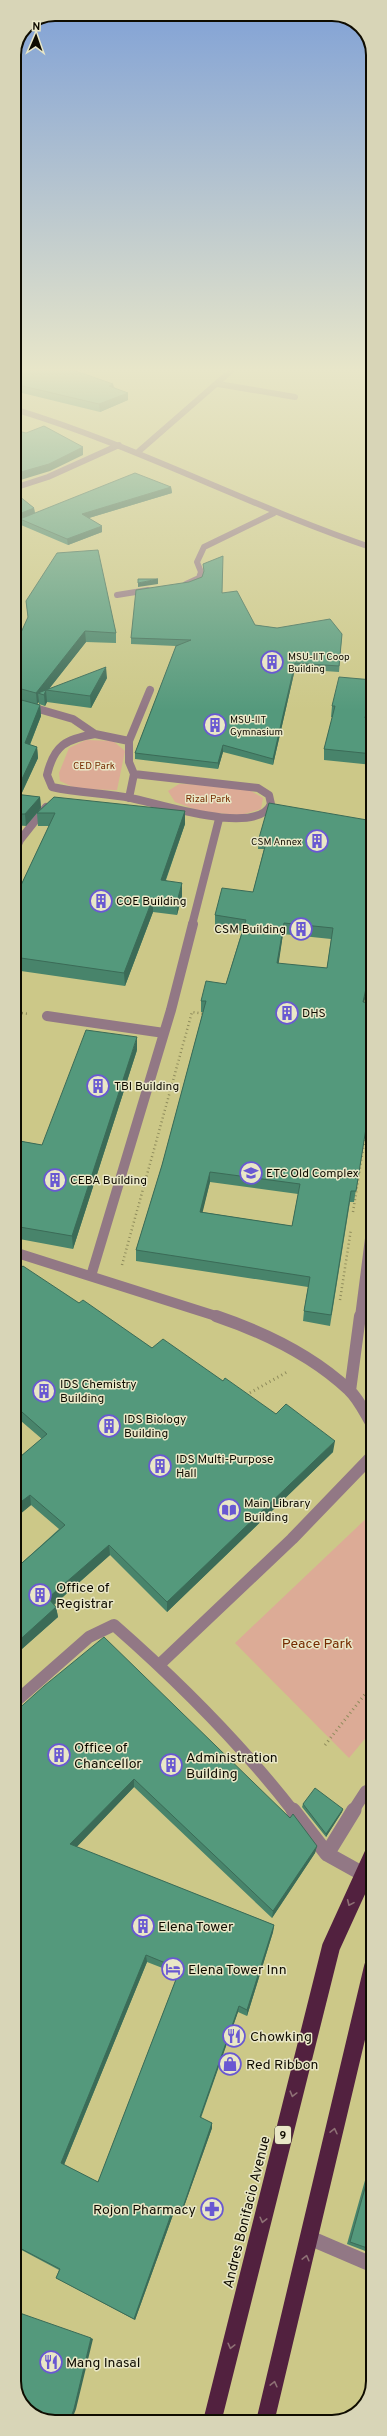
<svg xmlns="http://www.w3.org/2000/svg" width="387" height="2436" font-family="Overpass,sans-serif">
<style>
.green{fill:#dcab96}
.lines{fill:none;stroke-linecap:round;stroke-linejoin:round}
.path-far1{stroke:#8f8c5c;stroke-width:2.5;stroke-dasharray:1 3;stroke-linecap:butt}
.path{stroke:#8f8c5c;stroke-width:3;stroke-dasharray:1 3.5;stroke-linecap:butt}
.minor-far4{stroke:#927885;stroke-width:6}
.minor-far3{stroke:#927885;stroke-width:8}
.minor-far2{stroke:#927885;stroke-width:10}
.minor-far1{stroke:#927885;stroke-width:12}
.minor{stroke:#927885;stroke-width:15}
.highway{stroke:#52213f;stroke-width:18}
.wall{fill:#48846b;fill-rule:evenodd}
.shaded-wall{fill:#3b6b57}
.building{fill:#54997c;stroke:#3b6b57;fill-rule:evenodd}
.oneway{stroke:#8e7075}
.labels{text-anchor:middle;stroke-width:3;stroke-linejoin:round;paint-order:stroke}
.far-poi-label{font-size:10px;fill:#0f0c00;stroke:#e9e7c7;text-anchor:start}
.far-park-label{font-size:10px;fill:#752c00;stroke:#e9e7c7}
.shield{fill:#e9e7c7;stroke:#504e3c;stroke-width:1}
.shield-label{font-size:11px;font-weight:bold;fill:#0f0c00}
.poi-label{font-size:12px;fill:#0f0c00;stroke:#e9e7c7;text-anchor:start}
.near-poi-label{font-size:14px;fill:#0f0c00;stroke:#e9e7c7;text-anchor:start}
.near-park-label{font-size:14px;fill:#752c00;stroke:#e9e7c7}
.near-street-label{font-size:14px;fill:#0f0c00;stroke:#e9e7c7}
.rim{fill:none;stroke:#0f0c00;stroke-width:2}
</style>
<rect width="100%" height="100%" fill="#ccc888"/>
<path class="green" d="M86,740L113,741L125,751L117,790L77,789L60,781L59,773L69,748Z
M179,784L216,785L246,788L263,798L261,809L241,815L203,812L175,802L168,791Z
M373,1512V1729L349,1758L235,1643Z"/>
<g class="lines">
<path class="path-far1" d="M14,1012L29,1014
M353,1212L366,1130
M122,1265L192,1012L205,1014
M340,1300L351,1229"/>
<path class="path" d="M246,1395L287,1372
M325,1745L373,1684"/>
<path class="minor-far4" d="M218,384L295,397
M14,409C137,446 251,507 373,548
M138,452L232,370
M14,488L48,477L119,445
M186,584L199,578L201,572L197,562L204,547L274,513
M117,595L148,590"/>
<path class="minor-far3" d="M28,706L73,719L95,734L129,741
M95,734C66,739 54,745 47,775L52,787C78,793 105,793 131,798C157,803 257,837 271,804L269,795L258,788L134,774
M129,798L134,774L129,762V741L150,690
M14,853L20,840L46,807
M192,925L219,819"/>
<path class="minor-far2" d="M47,1016L164,1033
M14,1252L219,1317
M91,1276L171,1010L193,924
M360,1317L373,1215"/>
<path class="minor-far1" d="M216,1316C263,1332 313,1356 349,1390C359,1399 366,1415 373,1426
M350,1391L360,1316
M159,1665L292,1539L373,1455
M14,1703L89,1637L114,1625C179,1682 240,1743 293,1811
M353,1811L366,1791"/>
<path class="minor" d="M293,1810L327,1854L363,1874
M327,1854L354,1810
M310,2238L373,2265"/>
<path class="highway" d="M212,2422L331,1947L373,1855
M265,2422L373,1967"/>
</g>
<path class="wall" d="M14,370L113,384L114,387L128,400L100,412L14,391Z
M171,487L172,493L89,518L102,532L68,545L21,525L20,521L14,524V492L34,508L35,513Z
M203,564L222,593L255,625L277,628L342,634L339,672L295,669L273,765L223,752L218,769L135,759V753L176,646L131,644V638L189,582L202,577L204,573Z
M26,601L116,633V643L86,642L49,689L107,678L91,708L47,702L45,706L39,704V702L37,704L40,705L41,716L30,745L37,747L38,758L21,795L40,797L41,808L37,813L185,811V824L166,880L182,896L177,915L153,912L125,986L14,970V900L49,826H38L37,813L26,826L14,825V648L28,618Z
M373,692L366,718L373,719V765L324,760V749L333,717H331L332,706Z
M373,821L364,1002L373,1003V1134L365,1133L354,1202H350L330,1326L303,1321L304,1311L308,1287L136,1261V1250L162,1165L203,1012H201V1001L226,984L242,931L215,926V915L253,892L264,849H258L259,838ZM283,934L331,939L327,968L278,964ZM210,1182L298,1194L292,1226L202,1212Z
M137,1050L73,1249L14,1238V1140L42,1145Z
M14,1272L79,1303L152,1348L223,1381L333,1452L167,1612L110,1555L54,1605L56,1607L58,1617L14,1656V1570L59,1529L31,1505L14,1519V1462L42,1439L14,1415Z
M14,1713L317,1846L315,1853L272,1918L134,1787L76,1847L274,1925L273,1932L247,2016L238,2012L201,2118L212,2123V2128L181,2215L174,2212L135,2320L58,2279L56,2278L59,2270L14,2246ZM147,1962L178,1974L98,2182L64,2165Z
M303,1804L343,1809L342,1812L326,1837L302,1807Z
M373,2152V2254L347,2244Z"/>
<path class="shaded-wall" d="M113,384L114,391L109,386Z
M128,393V400L100,412L99,404Z
M83,447V455L50,471L14,482V474Z
M171,487L172,493L82,520V514Z
M34,508L35,515L20,519V521L14,524V516Z
M102,526V532L68,545L67,539Z
M158,579V584L138,587V583Z
M85,631L86,642L48,690H46L47,702L45,706L44,695L38,693L39,702L37,704L36,693Z
M295,663V669L273,765V759Z
M106,667L107,678L91,708L90,696Z
M373,686V692L364,729L365,718Z
M14,687L15,698H14Z
M40,705L41,716L26,754L25,743Z
M223,745V752L218,769V763Z
M37,747L38,758L16,805L15,794Z
M40,797L41,808L26,826L25,814Z
M185,811V824L161,893V880Z
M182,883V896L177,915V902Z
M153,898V912L125,986L124,973Z
M284,923L283,934L277,975V963Z
M373,957V962L362,1013L363,1002Z
M137,1037V1050L73,1249L72,1236Z
M210,1172V1182L200,1223V1212Z
M335,1441L333,1452L167,1612V1602Z
M30,1495L31,1505L14,1519V1507Z
M109,1545L110,1555L50,1608L48,1598Z
M56,1607L58,1617L14,1656V1645Z
M134,1779V1787L72,1852L70,1844Z
M343,1809L342,1812L326,1837V1834Z
M317,1846L315,1853L272,1918L273,1911Z
M274,1925L273,1932L247,2016V2010Z
M146,1955L147,1962L63,2167L61,2163Z
M239,2006L238,2012L199,2122L200,2117Z
M212,2123V2128L181,2215V2213Z
M173,2209L174,2212L135,2320L134,2319Z
M91,2338L93,2339L76,2409L71,2422H69Z"/>
<path class="building" d="M14,370H73L113,384L109,386L128,393L99,404L14,384Z
M44,426L83,447L49,464L14,474V430L26,433Z
M135,473L171,487L82,514L102,526L67,539L20,519Z
M14,492L34,508L14,516Z
M98,550L116,633L85,631L36,693L14,687V648L28,617L26,601L57,553Z
M223,556L222,593L237,591L255,625L277,628L330,619L342,634L339,666L295,663L273,759L223,745L218,763L135,753L176,646L191,640L131,638L136,590L189,582L202,577L204,571L203,564Z
M138,579H158L138,583Z
M106,667L90,696L46,690L44,695L38,693Z
M339,677L373,680V686L365,718L373,719V754L324,749L335,706H332Z
M14,698L40,705L25,743L37,747L15,794L40,797L25,814H14Z
M54,797L185,811L161,880L182,883L177,902L153,898L124,973L14,957V900L55,813H37Z
M269,803L373,821V957L363,1002L373,1003V1123L367,1122L356,1191H351L331,1315L304,1311L310,1277L136,1250L162,1165L206,1001H201L206,981L226,984L246,920L215,915L222,888L253,892L267,839L259,838ZM284,923L333,928L327,968L277,963ZM210,1172L300,1184L292,1226L200,1212Z
M86,1030L137,1037L72,1236L14,1226V1140L42,1145Z
M23,1266L79,1303L83,1300L152,1348L163,1339L223,1381L225,1378L276,1414L286,1404L335,1441L167,1602L109,1545L48,1598L56,1607L14,1645V1570L65,1525L30,1495L14,1507V1462L47,1434L14,1405V1272Z
M104,1637L290,1818L293,1814L317,1846L273,1911L134,1779L70,1844L274,1925L247,2010L239,2006L200,2117L212,2123L181,2213L173,2209L134,2319L56,2278L60,2269L14,2245V1713L44,1686ZM146,1955L180,1969L98,2182L61,2163Z
M315,1788L343,1809L326,1834L303,1804Z
M373,2159V2250L350,2242Z
M14,2311L91,2338L74,2409L69,2422H50L26,2410L14,2386Z"/>
<defs><path id="oneway-chevron" d="M-2-3.5L2.5 0L-2 3.5" fill="none" stroke-width="1.6" stroke-linecap="round" stroke-linejoin="round"/></defs>
<g class="oneway">
<use href="#oneway-chevron" transform="translate(350 1903) rotate(114)"/>
<use href="#oneway-chevron" transform="translate(293 2094) rotate(105)"/>
<use href="#oneway-chevron" transform="translate(334 2131) rotate(-77)"/>
<use href="#oneway-chevron" transform="translate(263 2220) rotate(104)"/>
<use href="#oneway-chevron" transform="translate(306 2258) rotate(-76)"/>
<use href="#oneway-chevron" transform="translate(231 2346) rotate(104)"/>
<use href="#oneway-chevron" transform="translate(274 2384) rotate(-76)"/>
</g>
<linearGradient id="sky" x2="0" y2="1"><stop stop-color="#80a1d6"/><stop offset="0.52" stop-color="#e8e6c9"/><stop offset="1" stop-color="#e8e6c9" stop-opacity="0"/></linearGradient>
<rect width="387" height="711" fill="url(#sky)"/>
<defs>
<g id="building-ring" transform="scale(1.15)"><circle r="9.5" fill="#e9e7c7" stroke="#6958d2" stroke-width="1.5"/><path d="M-4-6H4V6H1V3H-1V6H-4ZM-2.5-4.3h1.7v1.8h-1.7ZM.8-4.3h1.7v1.8H.8ZM-2.5-1h1.7V.8h-1.7ZM.8-1h1.7V.8H.8Z" fill="#6958d2"/></g>
<g id="university-ring" transform="scale(1.15)"><circle r="9.5" fill="#e9e7c7" stroke="#6958d2" stroke-width="1.5"/><path d="M0-5L7-2L0 1L-7-2ZM-4 1L0 2.5L4 1V4Q0 6-4 4Z" fill="#6958d2"/></g>
<g id="library-ring" transform="scale(1.15)"><circle r="9.5" fill="#e9e7c7" stroke="#6958d2" stroke-width="1.5"/><path d="M-6-4Q-3-5.5-.7-3.5V5Q-3 3-6 4ZM6-4Q3-5.5 .7-3.5V5Q3 3 6 4Z" fill="#6958d2"/></g>
<g id="hotel-ring" transform="scale(1.15)"><circle r="9.5" fill="#e9e7c7" stroke="#6958d2" stroke-width="1.5"/><path d="M-6-4.5h1.5V1H6V5H4.5V3h-9V5H-6ZM-4 0a1.8 1.8 0 1 1 3.6 0ZM.5 0V-2.5h3Q6-2.5 6 0Z" fill="#6958d2"/></g>
<g id="restaurant-ring" transform="scale(1.15)"><circle r="9.5" fill="#e9e7c7" stroke="#6958d2" stroke-width="1.5"/><path d="M-5-6h1v4h1v-4h1v4h1v-4h1v5L-1.5 .5V6h-2V.5L-5-1ZM5-6V6H3V1.5H1.5Q1.5-4 5-6Z" fill="#6958d2"/></g>
<g id="shop-ring" transform="scale(1.15)"><circle r="9.5" fill="#e9e7c7" stroke="#6958d2" stroke-width="1.5"/><path d="M-5-2.5h2.3a2.7 3.5 0 0 1 5.4 0H5L5.5 6h-11ZM-1.5-2.5h3a1.5 2.3 0 0 0-3 0Z" fill="#6958d2"/></g>
<g id="pharmacy-ring" transform="scale(1.15)"><circle r="9.5" fill="#e9e7c7" stroke="#6958d2" stroke-width="1.5"/><path d="M-2-6h4v4h4v4h-4v4h-4v-4h-4v-4h4Z" fill="#6958d2"/></g>
</defs>
<g fill-rule="evenodd">
<use href="#building-ring" x="272" y="662"/>
<use href="#building-ring" x="215" y="725"/>
<use href="#building-ring" x="317" y="841"/>
<use href="#building-ring" x="101" y="901"/>
<use href="#building-ring" x="301" y="929"/>
<use href="#building-ring" x="287" y="1013"/>
<use href="#building-ring" x="98" y="1086"/>
<use href="#university-ring" x="251" y="1173"/>
<use href="#building-ring" x="55" y="1180"/>
<use href="#building-ring" x="44" y="1391"/>
<use href="#building-ring" x="109" y="1426"/>
<use href="#building-ring" x="160" y="1466"/>
<use href="#library-ring" x="229" y="1510"/>
<use href="#building-ring" x="40" y="1595"/>
<use href="#building-ring" x="59" y="1755"/>
<use href="#building-ring" x="171" y="1765"/>
<use href="#building-ring" x="143" y="1926"/>
<use href="#hotel-ring" x="173" y="1969"/>
<use href="#restaurant-ring" x="234" y="2036"/>
<use href="#shop-ring" x="230" y="2064"/>
<use href="#pharmacy-ring" x="212" y="2209"/>
<use href="#restaurant-ring" x="51" y="2362"/>
</g>
<g class="labels">
<g class="far-poi-label">
<text x="288" y="660">MSU-IIT Coop<tspan x="288" dy="12">Building</tspan></text>
<text x="230" y="723">MSU-IIT<tspan x="230" dy="12">Gymnasium</tspan></text>
<text x="302" y="845" text-anchor="end">CSM Annex</text>
</g>
<g class="far-park-label">
<text x="94" y="769">CED Park</text>
<text x="208" y="802">Rizal Park</text>
</g>
<rect class="shield" x="275" y="2126" width="16" height="18" rx="3"/>
<g class="shield-label">
<text x="283" y="2139">9</text>
</g>
<g class="poi-label">
<text x="116" y="905">COE Building</text>
<text x="286" y="933" text-anchor="end">CSM Building</text>
<text x="302" y="1017">DHS</text>
<text x="114" y="1090">TBI Building</text>
<text x="266" y="1177">ETC Old Complex</text>
<text x="70" y="1184">CEBA Building</text>
<text x="60" y="1388">IDS Chemistry<tspan x="60" dy="14">Building</tspan></text>
<text x="124" y="1423">IDS Biology<tspan x="124" dy="14">Building</tspan></text>
<text x="176" y="1463">IDS Multi-Purpose<tspan x="176" dy="14">Hall</tspan></text>
<text x="244" y="1507">Main Library<tspan x="244" dy="14">Building</tspan></text>
</g>
<g class="near-poi-label">
<text x="56" y="1592">Office of<tspan x="56" dy="16">Registrar</tspan></text>
<text x="74" y="1752">Office of<tspan x="74" dy="16">Chancellor</tspan></text>
<text x="186" y="1762">Administration<tspan x="186" dy="16">Building</tspan></text>
<text x="158" y="1931">Elena Tower</text>
<text x="188" y="1974">Elena Tower Inn</text>
<text x="250" y="2041">Chowking</text>
<text x="246" y="2069">Red Ribbon</text>
<text x="196" y="2214" text-anchor="end">Rojon Pharmacy</text>
<text x="66" y="2367">Mang Inasal</text>
</g>
<g class="near-park-label">
<text x="317" y="1648">Peace Park</text>
</g>
<g class="near-street-label">
<text transform="translate(246 2212) rotate(-76)" y="5">Andres Bonifacio Avenue</text>
</g>
</g>
<path d="M0 0H387V2436H0ZM55 21H332A34 34 0 0 1 366 55V2381A34 34 0 0 1 332 2415H55A34 34 0 0 1 21 2381V55A34 34 0 0 1 55 21Z" fill="#d8d5b7" fill-rule="evenodd"/>
<path class="rim" d="M55 21H332A34 34 0 0 1 366 55V2381A34 34 0 0 1 332 2415H55A34 34 0 0 1 21 2381V55A34 34 0 0 1 55 21Z"/>
<g transform="translate(36 36) rotate(2)" stroke="#e9e7c7" stroke-width="3" paint-order="stroke">
<path d="M0-3L7 15L0 10L-7 15Z" fill="#0f0c00"/>
<text y="-6" font-size="11" font-weight="bold" text-anchor="middle" fill="#0f0c00">N</text>
</g>
</svg>
